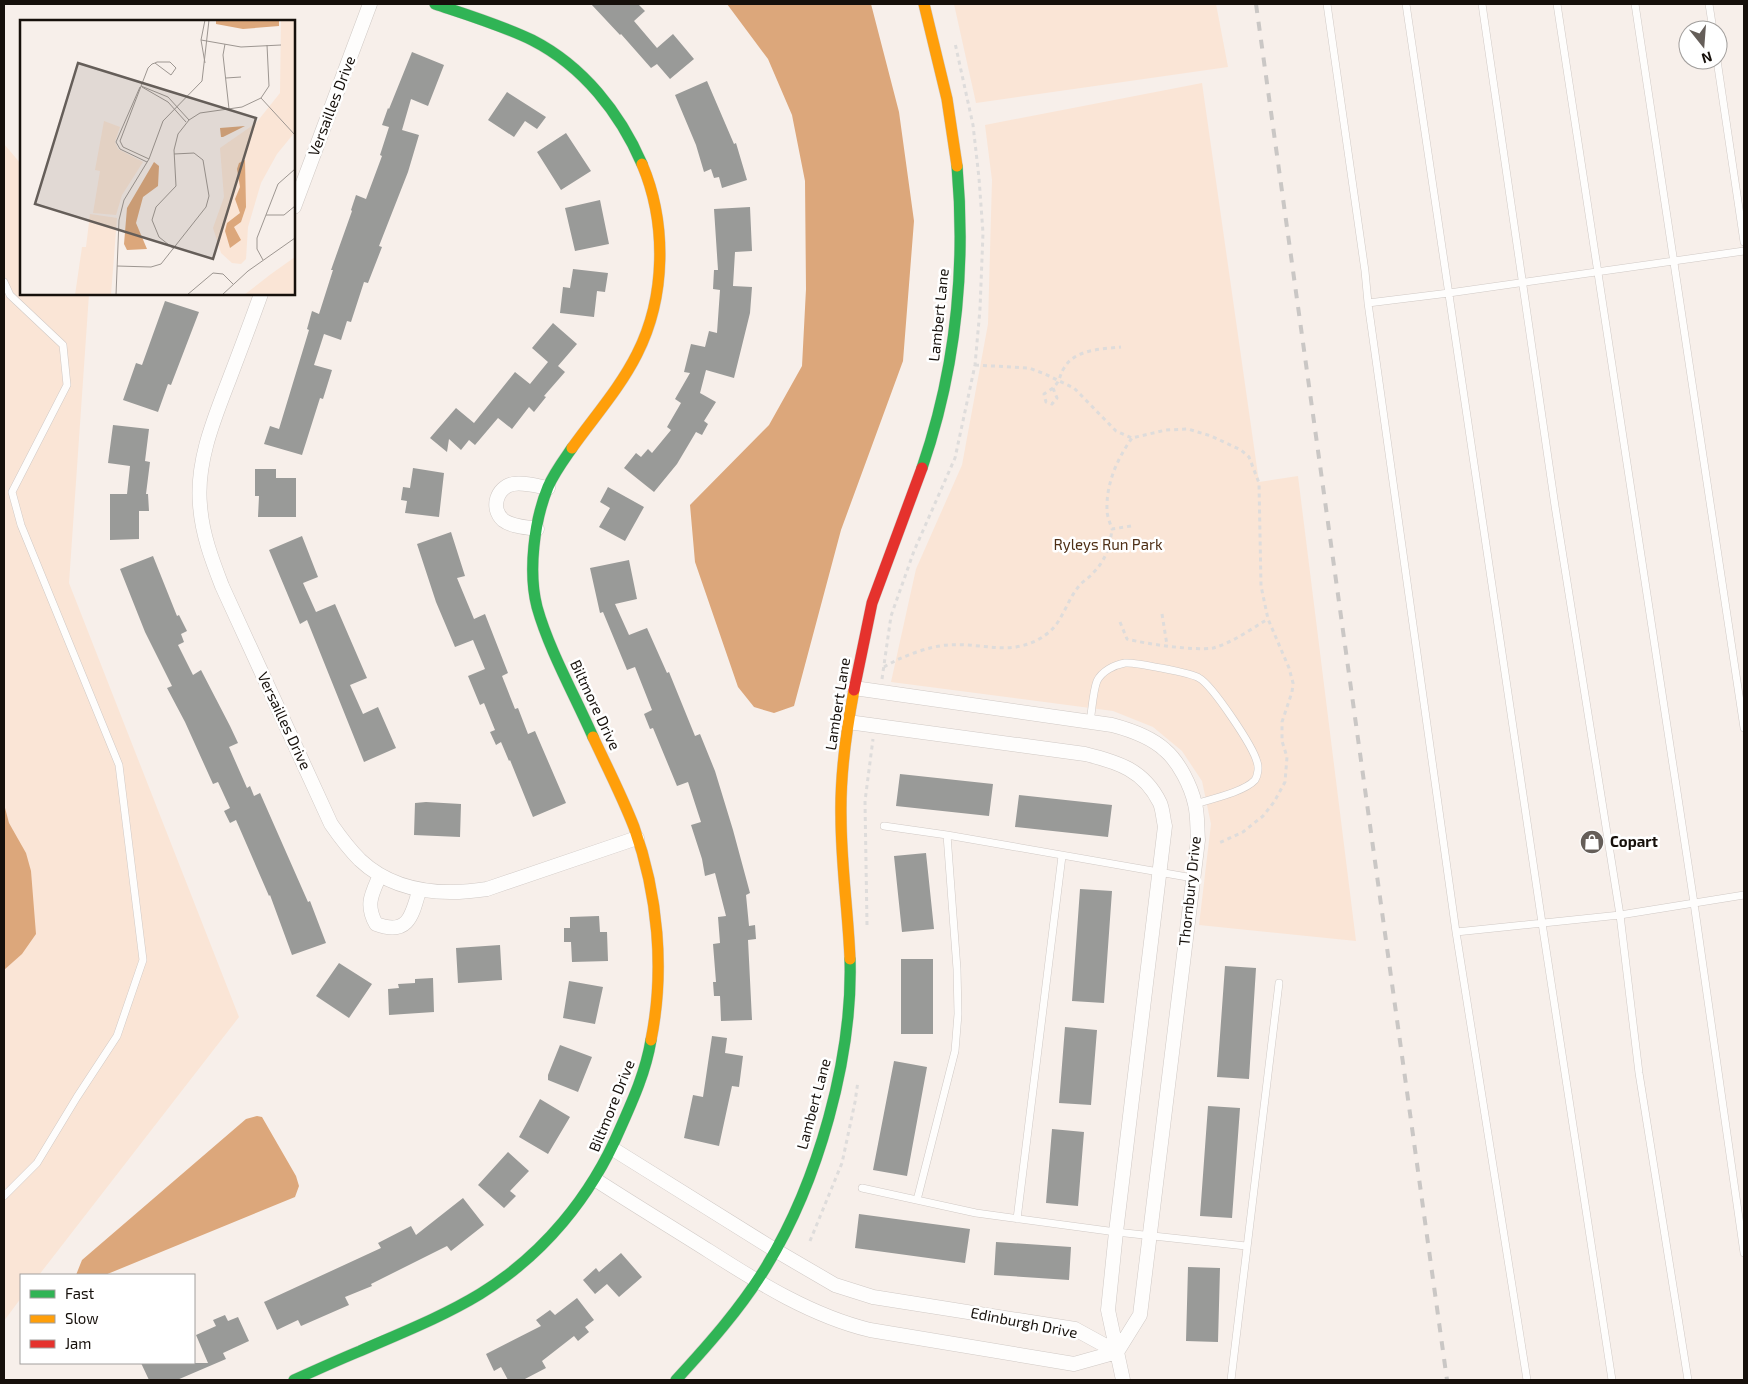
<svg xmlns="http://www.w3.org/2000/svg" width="1748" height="1384" font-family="'Exo 2',sans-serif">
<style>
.green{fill:#fae5d6}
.water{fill:#dca77b}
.building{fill:#999a98}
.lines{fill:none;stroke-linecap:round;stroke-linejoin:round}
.lane-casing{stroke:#d0c9c5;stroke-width:8}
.street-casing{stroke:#d0c9c5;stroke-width:15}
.fast-casing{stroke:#d0c9c5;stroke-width:12}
.slow-casing{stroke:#d0c9c5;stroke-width:12}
.jam-casing{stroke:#d0c9c5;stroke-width:12}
.path{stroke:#dedcdb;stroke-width:3;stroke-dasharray:4 4;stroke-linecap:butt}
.lane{stroke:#fefdfc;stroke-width:7}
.street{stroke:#fefdfc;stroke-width:14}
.fast{stroke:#30b455;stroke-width:11}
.slow{stroke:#ff9f0a;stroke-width:11}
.jam{stroke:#e5322d;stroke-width:11}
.rail{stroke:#cac7c5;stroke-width:4;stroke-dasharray:9 9;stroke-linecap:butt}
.labels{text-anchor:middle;stroke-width:5;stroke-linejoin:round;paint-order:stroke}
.street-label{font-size:15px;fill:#16100b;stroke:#fff}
.park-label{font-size:15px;fill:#4e2f16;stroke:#fff}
.poi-label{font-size:15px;font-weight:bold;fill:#16100b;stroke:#fff;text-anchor:start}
.inset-road{fill:none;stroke:#9d9691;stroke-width:1}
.view{fill:#655e59;fill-opacity:0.15;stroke:#655e59;stroke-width:2.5}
.inset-edge{fill:none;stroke:#16100b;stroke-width:2.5}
</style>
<rect width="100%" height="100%" fill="#f7efea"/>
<path class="green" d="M954,4H1216L1228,67L976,103Z
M1202,83L1259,482L1298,476L1356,941L1199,925L1211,824L1202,781L1182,751L1153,727L1113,711L891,682L916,569L962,465L988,324L992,180L985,125Z
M4,144L21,164V294H89L69,583L239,1017L39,1275H21V1298L4,1321Z"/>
<path class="water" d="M727,4H871L899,112L914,221L903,361L841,530L794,706L774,713L754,707L738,687L695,562L690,505L769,425L802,366L806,289L805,181L792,115L768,59Z
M4,804L9,823L26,853L31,871L36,934L22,954L4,970Z
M257,1116L262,1117L296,1176L299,1186L295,1197L105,1275H76L82,1260L246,1119Z"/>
<path class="building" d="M591,4H638L645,11L634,21L657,48L673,34L694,59L670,79L657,64L651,68L621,34L620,35Z
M412,52L444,65L428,106L411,99L402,130L419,135L408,172L379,246L382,247L368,283L364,282L351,322L347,321L341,340L324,334L314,365L332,370L323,399L320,398L302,455L264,444L270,426L279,429L309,330L307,329L312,311L319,314L333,270H331L352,211L351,210L356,195L366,199L382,156L380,155L389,127L382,125L388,108L389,109Z
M707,81L734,144L736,143L747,180L722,188L719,177L714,178L711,169L704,172L696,145L675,95Z
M507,92L546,117L537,129L525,121L514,137L488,120Z
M566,133L591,171L561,190L537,152Z
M600,200L609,244L575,251L565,208Z
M750,207L752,251L735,252L733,286L752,287L750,313L734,378L706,370L700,393L716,402L704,421L708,424L702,435L696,432L677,464L654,492L624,468L636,453L641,457L648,449L652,453L671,430L667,427L681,403L675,399L690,373L684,372L691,344L705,347L709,331L717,333L720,290L713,289L714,270H718L714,209Z
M573,269L608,273L605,292L597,291L594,317L560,313L563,287L570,288Z
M165,301L199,312L171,385L168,384L158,412L123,400L136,363L142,365Z
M553,323L577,344L558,366L565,372L544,396L546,397L534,412L529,407L512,429L498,418L475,445L469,440L461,450L449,439L447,452L430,438L456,408L474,423L515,372L530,384L548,362L532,348Z
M113,425L149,429L145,461L150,462L146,494H148L149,511H139V539L110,540V494H127L130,466L108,463Z
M413,468L444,473L439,517L405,513L407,501L401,500L403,487L410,488Z
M255,469H276V478H296V517H258L259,496H255Z
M608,487L644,507L625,541L599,527L610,508L600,502Z
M451,532L465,576L457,578L474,619L485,614L508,673L502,676L515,709L518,708L528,734L535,731L566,803L533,817L510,760L509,761L501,742L496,745L490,732L495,730L484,703L480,705L468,676L485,669L473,640L455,647L436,602L417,544Z
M302,536L318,577L303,583L316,612L335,604L367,678L350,685L363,714L378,707L396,748L364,762L307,620L300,624L269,550Z
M153,556L177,616L179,615L187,631L181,634L184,642L178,645L193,675L201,670L230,726L238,743L229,747L247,788L250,786L254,796L260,793L308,902L310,901L326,943L292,955L270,895L269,896L236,820L230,823L224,811L230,808L218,782L213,784L185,722L167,688L172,686L145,632L120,569Z
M629,560L637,599L615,604L629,635L647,628L667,673L669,672L695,736L700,734L715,771L733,830L750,893L746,895L749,926L755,925L756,939L748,940L752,1020L721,1021L720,996H714L713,982H716L713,944L720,943L718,917L726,916L715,873L705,876L702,859L691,825L701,822L688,782L677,786L653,728L650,729L644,714L652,710L635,667L627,670L603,612L600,613L590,568Z
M900,774L993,784L989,816L896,806Z
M1019,795L1112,805L1108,837L1015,827Z
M426,802L461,804L460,837L414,835L415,803Z
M926,853L934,929L902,932L894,856Z
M1080,889L1112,891L1104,1003L1072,1001Z
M599,916L600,932H607L608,961L572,962L571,942H564V928H570V917Z
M500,945L502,980L458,983L456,948Z
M901,959H933V1034H901Z
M339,963L372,984L349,1018L316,996Z
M1225,966L1256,968L1249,1079L1217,1077Z
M433,978L434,1012L389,1015L388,989L399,988L398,984L415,983V979Z
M569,981L603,987L595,1024L563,1018Z
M1065,1027L1097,1030L1091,1105L1059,1103Z
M712,1036L727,1038L725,1053L743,1056L739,1087L732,1086L719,1146L684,1138L693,1095L703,1097Z
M560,1045L592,1057L578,1092L548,1080V1075Z
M894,1061L927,1067L907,1176L873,1170Z
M540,1099L570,1117L548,1154L519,1137Z
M1208,1106L1240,1108L1232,1218L1200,1216Z
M1052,1129L1084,1132L1078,1206L1046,1203Z
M508,1152L529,1171L510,1191L516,1196L504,1208L478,1185Z
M463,1198L484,1225L451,1251L447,1246L371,1284L372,1286L345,1297L349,1305L301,1326L298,1320L277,1330L264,1302L381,1248L378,1243L411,1226L416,1235Z
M859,1214L970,1229L965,1263L855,1248Z
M996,1242L1071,1247L1069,1280L994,1275Z
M621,1253L642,1277L619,1297L607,1284L595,1294L583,1280L596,1268L599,1272Z
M1188,1267L1220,1268L1218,1342L1186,1341Z
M577,1298L594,1320L585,1327L589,1332L578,1341L574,1336L542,1361L546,1368L523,1380H508L501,1367L494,1371L486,1354L541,1326L536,1320L550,1310L555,1315Z
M225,1315L228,1321L238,1317L249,1341L223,1353L226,1359L177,1380H149L141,1363H208L196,1335L216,1326L213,1320Z"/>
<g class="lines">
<g class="lane-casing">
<path id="lane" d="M1327,4L1365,271L1368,303
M1406,4L1542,923L1612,1380
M1482,4L1555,506L1620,915L1639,1073L1688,1380
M1557,4L1694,903L1744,1253
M1635,4L1744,728
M1709,4L1713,30
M1717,60L1744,242
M4,282L10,295L63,345L67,385L12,492L21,525L119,765L143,960L117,1036L77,1097L37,1163L4,1196
M1090,722C1092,710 1093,691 1097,681C1102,671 1114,665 1125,663C1133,662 1192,673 1199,678C1212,685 1253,746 1257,762C1259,767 1258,775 1255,780C1244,792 1211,799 1195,804
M884,826L947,835L1193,878
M1456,932L1620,915L1744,895
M862,1188L976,1213L1116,1232L1246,1246
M917,1200L955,1051L958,1014L957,969L947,835
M1017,1219L1062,856
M1231,1380L1279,983
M1527,1380L1456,932L1368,303L1449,293L1744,251"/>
</g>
<g class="street-casing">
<path id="street" d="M294,207L370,4
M261,294C251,322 240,351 229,380C214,419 196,462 200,505C202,534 212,560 222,586L331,824C340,837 349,849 360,860C395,893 442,896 487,889L637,838
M537,529C526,527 512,527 503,520C490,508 497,487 513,484C524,482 537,486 548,488
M854,688L1112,725C1131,730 1151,737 1165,750C1179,762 1191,786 1195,804C1198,816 1197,828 1198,840L1140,1315L1117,1352
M848,722L1085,754C1118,762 1144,770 1160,803C1163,810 1163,819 1165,826L1116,1232L1108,1310L1123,1380
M380,875C372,894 365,904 376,924C408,936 412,916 419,891
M613,1149L775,1250L835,1285L873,1297L1075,1329L1117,1352
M596,1180C633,1204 671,1227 709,1251C759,1283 812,1316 870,1330L1074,1364L1117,1352"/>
</g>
<g class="fast-casing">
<path id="fast" d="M435,4C468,15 501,25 532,40C583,66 620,113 642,164
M572,448C563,461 554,473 548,487C534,521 528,572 537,607C549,650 575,696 593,737
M922,468C955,372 966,268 957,166
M294,1380C316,1370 338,1360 360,1351C401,1333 442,1317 480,1294C543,1255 591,1197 620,1129C633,1100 646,1071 651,1040
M676,1380C709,1344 741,1308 766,1267C818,1182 853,1058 850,959"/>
</g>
<g class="slow-casing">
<path id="slow" d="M924,4L947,99L957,166
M572,448C594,417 620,388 637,354C666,297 667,223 642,164
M593,737C607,767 622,796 634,827C658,894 665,970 651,1040
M850,959C848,911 841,864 841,817C840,774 846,732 854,690"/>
</g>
<g class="jam-casing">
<path id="jam" d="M854,690L872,603L922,468"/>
</g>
<path class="path" d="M975,365L1029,368L1045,374L1074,388L1116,431L1132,438L1166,430L1188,429L1211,436L1241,450L1249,457L1259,483L1261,586L1268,619L1289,668L1293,683L1292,692L1282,722V741L1287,757L1285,782L1274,802L1263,816L1243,832L1219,843
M1053,388L1044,394L1046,402L1052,404L1057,398L1053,388C1061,380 1059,376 1064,368C1075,349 1102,349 1121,347
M1131,526L1112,529C1110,523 1107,516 1107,510C1106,484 1117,459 1132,438
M1162,614L1167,645
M1120,622L1127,639C1146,644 1195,651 1213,648C1232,643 1251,629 1268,619
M884,667C900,657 929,646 948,645C984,642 1015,659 1048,633C1063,621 1067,600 1079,586C1083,581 1089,578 1093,573C1106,560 1110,546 1112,529
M882,679L891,616L914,551L955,458L975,365L980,309L983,233L979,178L973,125L955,43
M867,925L865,801L873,739
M810,1241L842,1163L855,1102L858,1081"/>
<use href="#lane" class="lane"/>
<use href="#street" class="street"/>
<use href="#fast" class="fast"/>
<use href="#slow" class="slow"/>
<use href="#jam" class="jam"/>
<path class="rail" d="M1256,4L1447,1380"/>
</g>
<defs>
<g id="shop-disc" transform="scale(1.25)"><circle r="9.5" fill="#655e59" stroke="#fff"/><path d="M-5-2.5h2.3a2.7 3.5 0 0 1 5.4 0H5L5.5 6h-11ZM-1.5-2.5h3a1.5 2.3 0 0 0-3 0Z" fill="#fff"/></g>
</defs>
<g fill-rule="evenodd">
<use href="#shop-disc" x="1592" y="842"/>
</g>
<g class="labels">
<g class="street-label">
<text transform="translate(332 106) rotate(-69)" y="5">Versailles Drive</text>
<text transform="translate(939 315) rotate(-84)" y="5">Lambert Lane</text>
<text transform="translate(838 704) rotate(-81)" y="5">Lambert Lane</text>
<text transform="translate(595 705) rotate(65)" y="5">Biltmore Drive</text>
<text transform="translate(284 721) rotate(65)" y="5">Versailles Drive</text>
<text transform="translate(1190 891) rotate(-84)" y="5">Thornbury Drive</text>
<text transform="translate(814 1104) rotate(-75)" y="5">Lambert Lane</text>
<text transform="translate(612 1106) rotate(-68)" y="5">Biltmore Drive</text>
<text transform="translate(1024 1323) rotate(11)" y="5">Edinburgh Drive</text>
</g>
<g class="park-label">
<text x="1108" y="550">Ryleys Run Park</text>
</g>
<g class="poi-label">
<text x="1610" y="847">Copart</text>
</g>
</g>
<g transform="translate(20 20)">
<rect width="275" height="275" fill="#f7efea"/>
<path d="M261,0H275V112L257,134L241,163L228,207L226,239L221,244L212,243L201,233L193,208L204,177L200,128L236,103L260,73ZM84,101L100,107L95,122L98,129L123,142L102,175L96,195L73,193L80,151L75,150ZM70,194L97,198L91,275H55L62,227H66ZM275,237V275H224L251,254Z" fill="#fae5d6"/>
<path d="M196,0H259V6L223,9L196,4ZM225,106L203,117H201L200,108ZM225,140L226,187L221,202L214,207L221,220L210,228L205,211L207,203L220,193L215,179L220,167L217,149L219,143ZM134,142L139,146L138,166L123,177L116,203L127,229L107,230L104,224L107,188Z" fill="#dca77b"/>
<path class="inset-road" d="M181,20L221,27L261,25M205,24L203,35L209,89M185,43L181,20L185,0M206,58L221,57M121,66L148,77L169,100M120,67L96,122L100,129L127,142M122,67L148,82L166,102M241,78L275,115M129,139L103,127L100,121L128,48L132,44L135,43L137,42H150L156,48L151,55L135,43M246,195H264L275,186M154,229L139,217L132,200L136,187L156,166L154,130L158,114L169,100L180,93L222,87L241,78L249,66L247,25M243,240L237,229V218L258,164L275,149M97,246L131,247L141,244L186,187L189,176L183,140L174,133L154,134M96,275L99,200L104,180L129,139L143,101L182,61L189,0M167,275L193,253L203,254L213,264M202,275L228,251L275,218"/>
<path class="view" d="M58,43L236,98L193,239L15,184Z"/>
<rect width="275" height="275" class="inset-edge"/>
</g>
<rect width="1748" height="1384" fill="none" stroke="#16100b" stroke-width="10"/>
<rect x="20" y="1274" width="175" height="90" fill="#ffffff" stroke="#a29f9d"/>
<rect x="30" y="1290" width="25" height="8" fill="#30b455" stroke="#a29f9d"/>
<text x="65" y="1299" font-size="15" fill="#16100b">Fast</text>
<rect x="30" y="1315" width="25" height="8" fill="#ff9f0a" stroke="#a29f9d"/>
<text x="65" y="1324" font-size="15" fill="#16100b">Slow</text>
<rect x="30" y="1340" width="25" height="8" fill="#e5322d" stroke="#a29f9d"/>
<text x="65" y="1349" font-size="15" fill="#16100b">Jam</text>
<g transform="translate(1703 45) rotate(163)"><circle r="24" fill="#ffffff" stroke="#a29f9d"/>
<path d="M0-4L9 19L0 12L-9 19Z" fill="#655e59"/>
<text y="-8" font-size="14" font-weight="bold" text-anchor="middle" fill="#16100b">N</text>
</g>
</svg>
